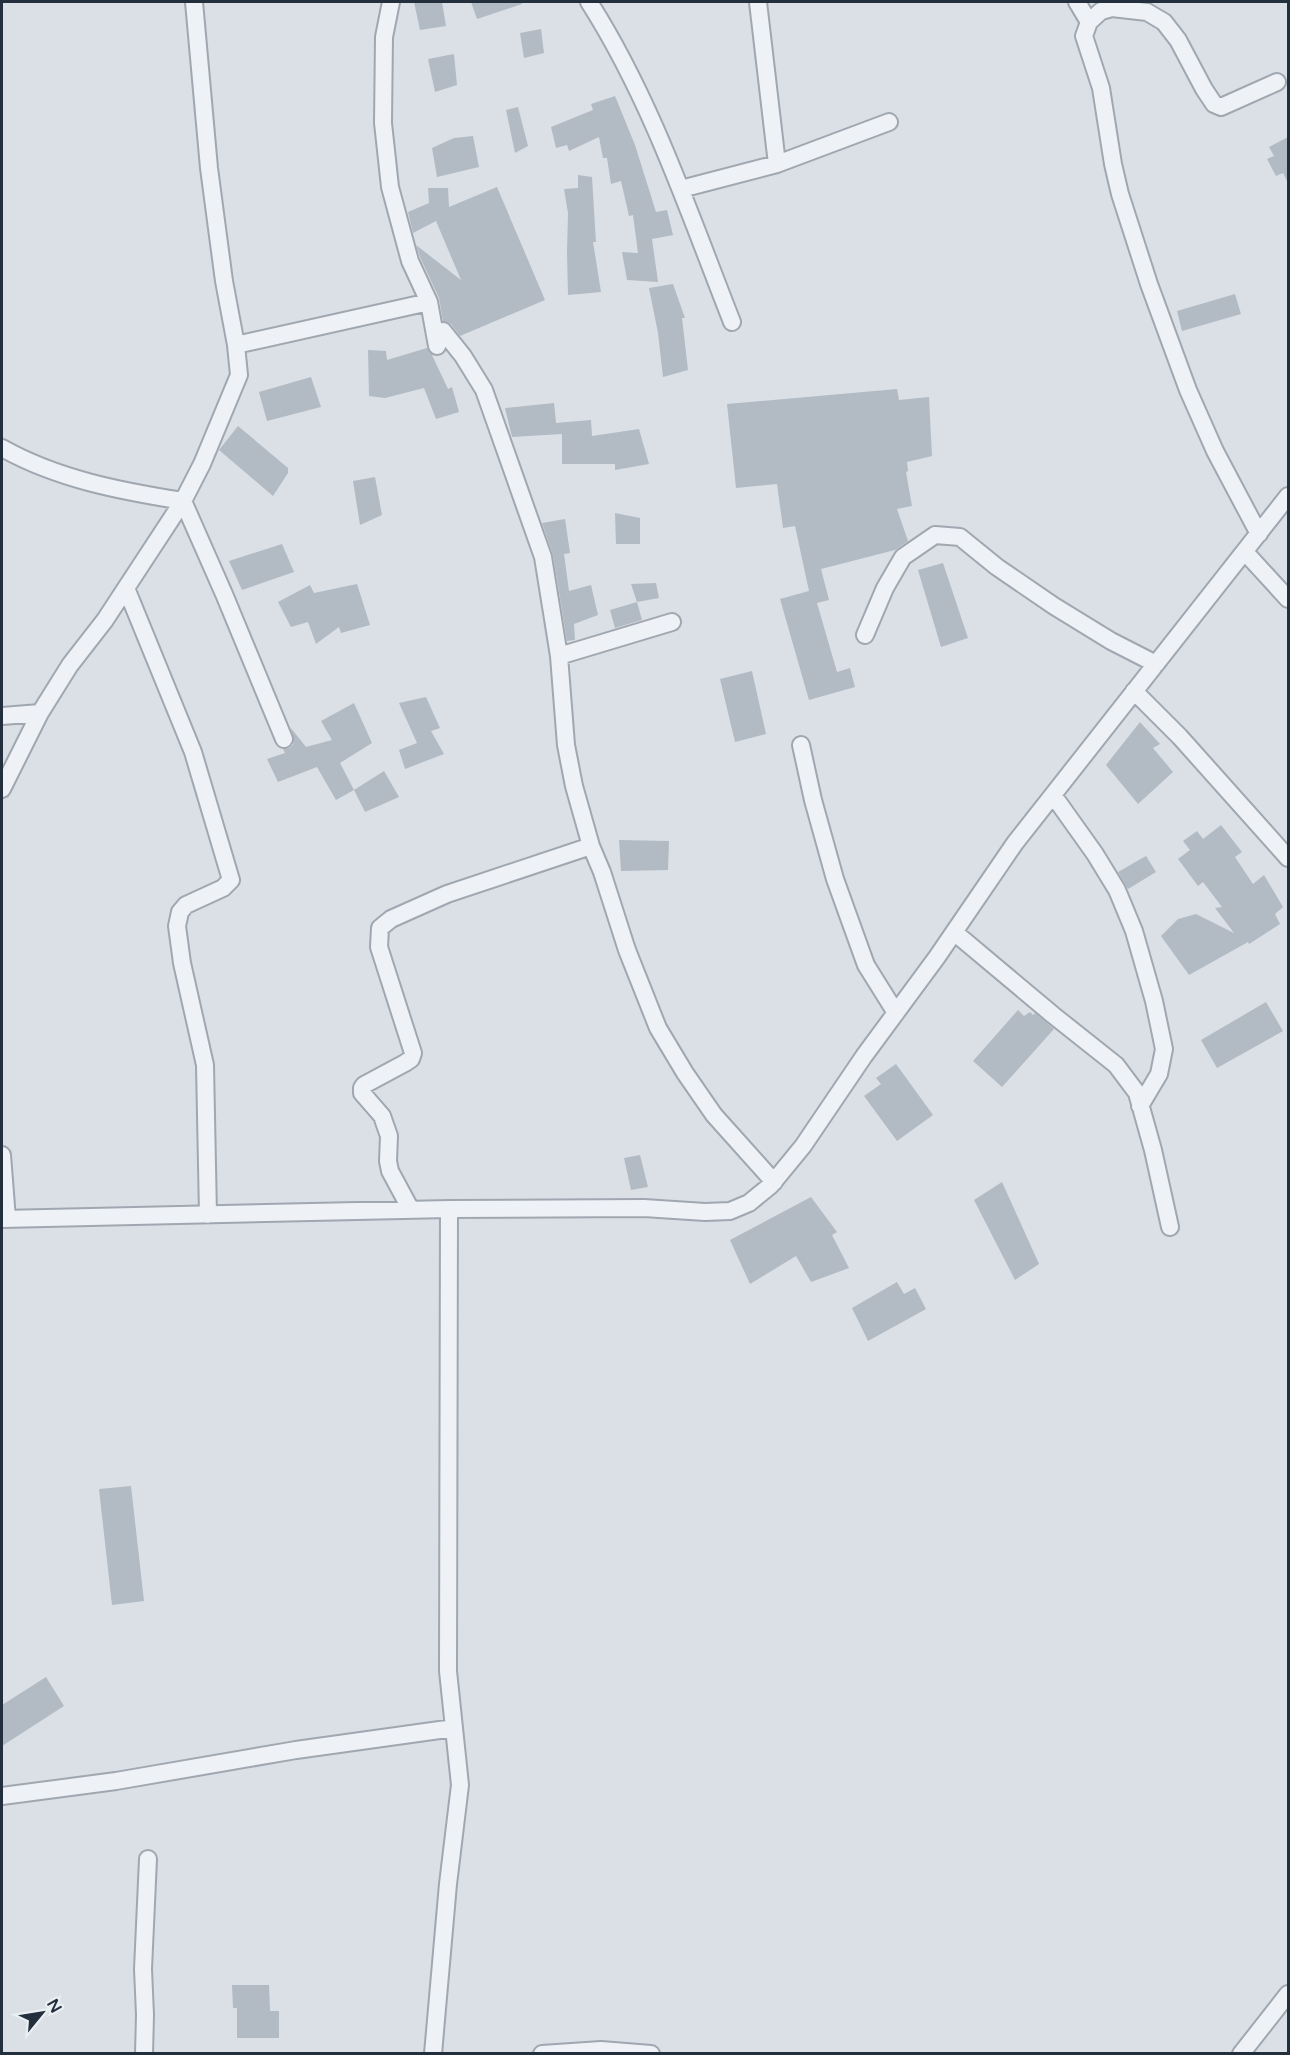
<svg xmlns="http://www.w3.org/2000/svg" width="1290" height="2055" font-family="'Varela Round',sans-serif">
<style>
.building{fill:#b2bac3}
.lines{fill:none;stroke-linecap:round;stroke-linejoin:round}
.minor-casing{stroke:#a0a7b0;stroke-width:20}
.minor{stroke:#eef1f5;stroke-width:16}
</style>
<rect width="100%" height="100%" fill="#dbe0e6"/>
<path class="building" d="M414,2H442L446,26L420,30Z
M471,2H521L522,4L477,19Z
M541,29L544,53L524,58L520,33Z
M454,54L457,85L435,92L428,59Z
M615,96L635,145L656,212L667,210L673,235L652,239L658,282L627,280L622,252L638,253L633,215L629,216L621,181L611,184L607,158H603L599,137L569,151L567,145L556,148L551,127L593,110L591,104Z
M518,107L528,146L515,153L506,110Z
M473,136L479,167L437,177L432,148L454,138Z
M1288,137V183L1283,173L1276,176L1267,159L1274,156L1269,147Z
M578,175L592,177L596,242H593L601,292L568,295L567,252L568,213L564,189L578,188Z
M497,187L545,300L460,336L451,324L443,321L439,298L420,257L416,245L461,280L436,221L413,233L408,212L429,203L428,188H448L449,207Z
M673,284L685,318H682L688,370L663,377L658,333L649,288Z
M1235,294L1241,314L1182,331L1177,311Z
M427,348L432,355L448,389L452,387L459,412L436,419L424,388L385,398L369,396L368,350L386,351L387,360Z
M311,377L321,407L267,421L259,392Z
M897,389L899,400L929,397L932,456L907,462L908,471L906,472L912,506L897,509L908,541L895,550L821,569L829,600L817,603L837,672L850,668L855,687L809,700L780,599L809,591L795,526L783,528L777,484L736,488L727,404Z
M554,403L556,423L591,420L592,436L639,429L649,464L615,470V464H562V434L512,437L505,408Z
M238,426L288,468V473L273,496L219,450Z
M375,477L382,515L360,525L353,481Z
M615,513L640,518V544H616Z
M565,519L570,553L564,554L569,591L591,585L598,615L574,624L575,640L567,641L553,555L542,523Z
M282,544L294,572L242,590L229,561Z
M943,563L968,638L941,647L918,570Z
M656,583L659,598L637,602L631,584Z
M357,584L370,625L341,633L339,627L316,644L308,622L291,627L278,602L310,585L314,593Z
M637,602L642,620L615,628L610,610Z
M752,671L766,734L735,742L720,679Z
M426,697L440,728L431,731L444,754L405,769L399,750L417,743L399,703Z
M354,703L372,743L340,763L354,790L336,800L317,767L278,782L267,759L285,753L283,749L289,748L293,745L294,740L291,728L306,747L332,740L321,721Z
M1140,722L1160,744L1153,748L1173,772L1138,804L1106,765Z
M384,771L399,797L365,812L354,790Z
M1221,825L1242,852L1235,857L1253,884L1264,875L1283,907L1275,914L1280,924L1249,944L1248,942L1189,975L1161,936L1178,919L1196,914L1234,933L1215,908L1222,907L1203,882L1198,886L1178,859L1190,850L1183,841L1197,831L1203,839Z
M619,840L669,841L668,870L621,871Z
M1146,856L1156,872L1128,889L1118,872Z
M1266,1002L1283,1031L1217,1068L1201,1040Z
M1018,1010L1024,1016L1030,1012L1033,1015L1035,1013L1054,1029L1002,1087L973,1061Z
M896,1064L933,1115L897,1141L864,1096L881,1084L876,1078Z
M640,1155L648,1187L631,1190L624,1158Z
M1002,1182L1039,1264L1015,1280L974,1200Z
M811,1197L837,1232L832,1235L849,1268L811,1282L796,1256L750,1284L730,1240Z
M897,1282L904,1294L915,1288L926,1309L868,1341L852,1308Z
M131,1486L144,1601L112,1605L99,1489Z
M46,1677L64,1706L2,1746V1705Z
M232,1985H269L270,2011H279V2038H237V2008H233Z"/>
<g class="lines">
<g class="minor-casing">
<path id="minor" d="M391,2L384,37L383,123L390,187L410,261L429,302L437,346L443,331L463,356L484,390L543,557L559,656L566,745L574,786L591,846L602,872L627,950L658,1028L685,1073L714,1115L774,1182
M589,2C652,101 689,213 732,322
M758,2L777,164
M1077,2L1089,22
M681,189L777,164L889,122
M236,345L429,302
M2,448C57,479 120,491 183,501L224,594L284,739
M1259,534L1215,451L1188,390L1149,284L1120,194L1113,164L1101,88L1084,36L1089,22L1101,11L1112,8L1147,12L1164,22L1178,40L1204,89L1214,104L1221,107L1277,82
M1245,552L1288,599
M126,588L193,752L231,880L223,888L186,905L180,912L177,926L182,963L205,1065L208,1215
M865,635L885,588L903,557L935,535L960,537L997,567L1054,606L1111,641L1156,664
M559,656L672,622
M1134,691L1180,737L1288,858
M2,716L40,713
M801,745L813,800L835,879L866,965L896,1013
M2,789L40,713L70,665L105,620L183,501L202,464L239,375L236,345L224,281L209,168L194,2
M1053,795L1095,854L1117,890L1134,931L1154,1001L1164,1049L1159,1074L1140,1106
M954,932L1053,1015L1116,1065L1137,1093L1153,1150L1170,1227
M2,1155L7,1219
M411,1210L390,1171L388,1161L389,1136L382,1116L362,1093V1088L364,1085L405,1063L411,1059L413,1053L379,947L380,928L391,919L447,894L591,846
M2,1219L449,1209L644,1208L705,1212L730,1211L749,1203L771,1185L803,1146L864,1056L937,957L1015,843L1288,496
M2,1796L116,1781L296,1750L454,1728
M144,2054L145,2015L143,1969L148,1859
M433,2054L448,1884L460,1785L448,1671L449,1209
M542,2054L601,2050L651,2054
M1241,2054L1288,1994"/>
</g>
<use href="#minor" class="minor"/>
</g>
<rect width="1290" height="2055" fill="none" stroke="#242f3d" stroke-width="6"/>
<g transform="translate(42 2013) rotate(60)" stroke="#eaeff4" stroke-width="4.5" paint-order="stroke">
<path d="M0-4.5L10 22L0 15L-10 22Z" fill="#242f3d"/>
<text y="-9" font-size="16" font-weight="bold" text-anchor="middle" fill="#242f3d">N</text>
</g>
</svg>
